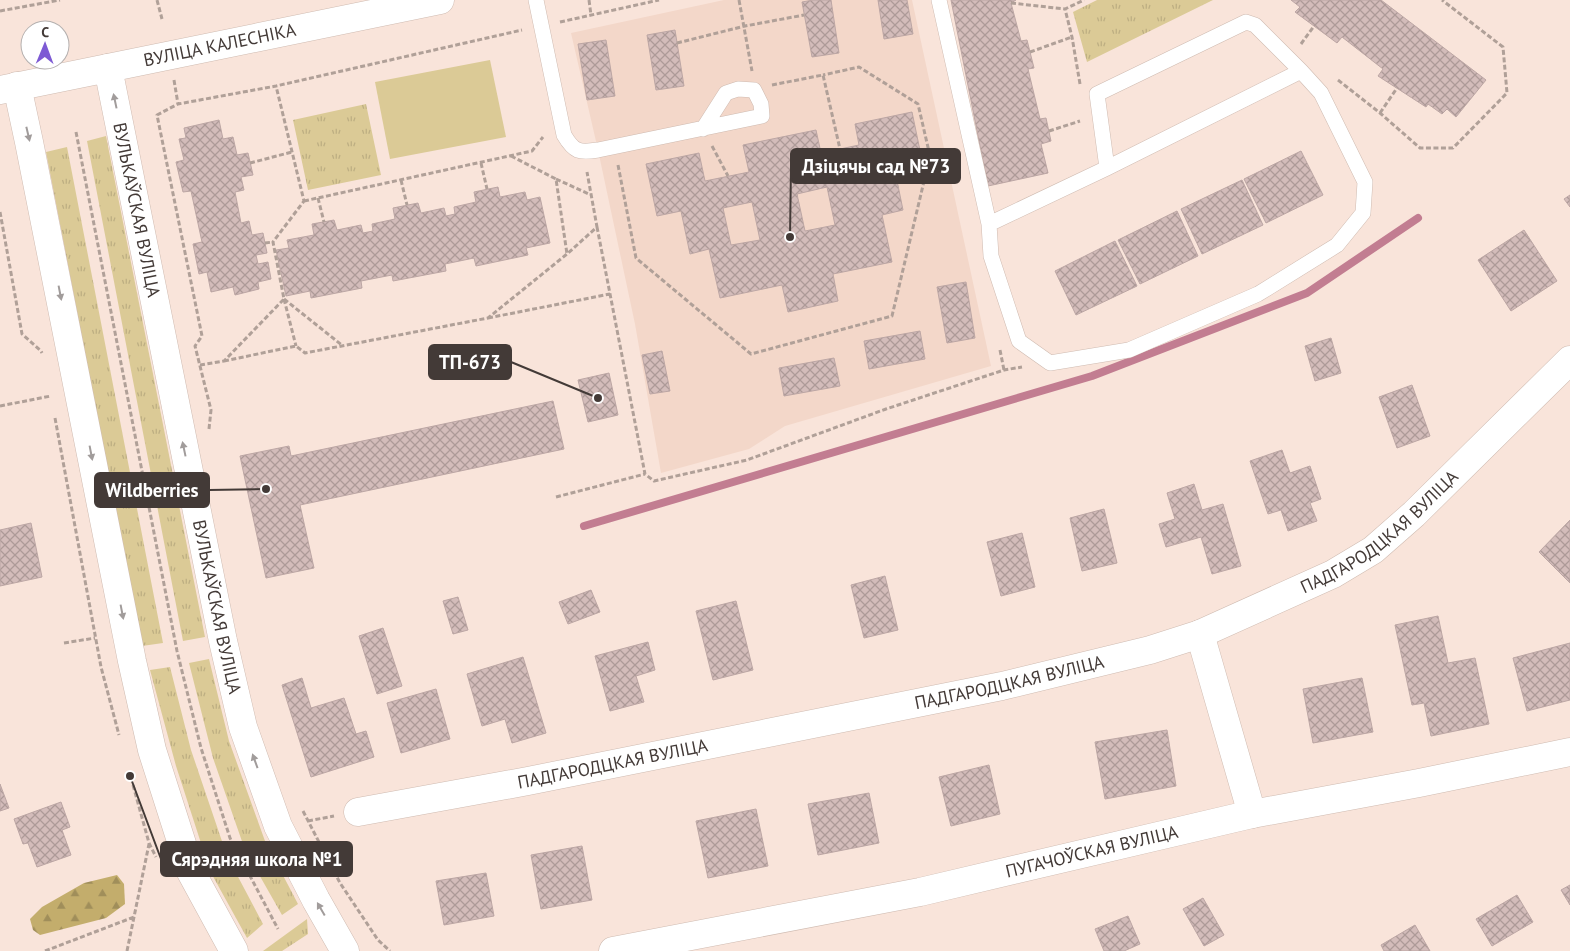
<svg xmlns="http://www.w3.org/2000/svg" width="1570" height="951" font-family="'PT Sans',sans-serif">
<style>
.built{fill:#f3d7c9}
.grass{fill:url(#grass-tufts)}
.forest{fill:url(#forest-firs)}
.pitch{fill:#dbca96}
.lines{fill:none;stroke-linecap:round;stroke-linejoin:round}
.stream{stroke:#c27d91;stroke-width:8}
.building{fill:url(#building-cross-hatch);stroke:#bca6a4;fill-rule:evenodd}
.lane-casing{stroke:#cfbbb1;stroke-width:16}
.street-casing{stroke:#cfbbb1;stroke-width:29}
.secondary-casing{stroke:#cfbbb1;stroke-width:29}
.path{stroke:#b0a098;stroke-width:3;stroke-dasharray:5 2.5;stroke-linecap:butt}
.lane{stroke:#fff;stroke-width:15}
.street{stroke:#fff;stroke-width:28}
.secondary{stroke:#fff;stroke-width:28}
.oneway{fill:#a19c9b}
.labels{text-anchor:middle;stroke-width:4.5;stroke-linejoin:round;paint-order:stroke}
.street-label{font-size:18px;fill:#433a37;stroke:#fff}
.leader{fill:none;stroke:#433a37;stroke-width:2}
.callout-dot{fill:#433a37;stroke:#fff;stroke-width:2}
.callout{fill:#433a37;stroke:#433a37;stroke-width:2}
.callout-label{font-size:19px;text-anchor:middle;font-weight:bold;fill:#fff}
</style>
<defs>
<pattern id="grass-tufts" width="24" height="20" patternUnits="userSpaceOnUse" patternTransform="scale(1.25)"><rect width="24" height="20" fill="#dbca96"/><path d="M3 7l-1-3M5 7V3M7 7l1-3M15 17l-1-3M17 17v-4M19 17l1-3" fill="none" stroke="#bdae82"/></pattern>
<pattern id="forest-firs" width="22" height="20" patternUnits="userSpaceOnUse" patternTransform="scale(1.25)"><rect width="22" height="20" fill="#c3ad6c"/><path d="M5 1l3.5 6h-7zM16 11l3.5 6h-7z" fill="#a08e5a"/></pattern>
<pattern id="building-cross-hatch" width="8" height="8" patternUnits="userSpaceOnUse" patternTransform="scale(1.25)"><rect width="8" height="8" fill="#d3bcba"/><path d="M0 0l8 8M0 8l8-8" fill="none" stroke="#ad9a98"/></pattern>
</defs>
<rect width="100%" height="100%" fill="#f9e4da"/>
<path class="built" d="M724,0H912L991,366L785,426L749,449L661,473L635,324L598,150L571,33Z"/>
<path class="grass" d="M1097,0H1213L1087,62L1073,12Z
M366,104L381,175L308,190L293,120Z
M106,136L205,637L183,641L87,141Z
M67,147L163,643L142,646L46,152Z
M209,659L229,741L265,841L298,904L282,915L245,850L213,758L189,663Z
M170,667L191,750L227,856L263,924L247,938L210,871L176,766L150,670Z
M307,919L308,934L282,951H263Z"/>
<path class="forest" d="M117,875L124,884L125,904L106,918L40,935L33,930L30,919L42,907L84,883Z"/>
<path class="pitch" d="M490,60L506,137L390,159L375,82Z"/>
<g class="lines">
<path class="stream" d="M584,526L1092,376L1307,293L1418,218"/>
</g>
<path class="building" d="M813,0H831L839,53L812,57L802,2Z
M878,0H907L913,34L884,39Z
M951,0H1016L1011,3L1021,41L1027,40L1034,68L1028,69L1040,119L1046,118L1051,141L1041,144L1048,173L988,186Z
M1291,0H1381L1486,80L1456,117L1447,109L1442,114L1428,104L1426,107L1378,76L1383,69L1342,37L1337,43L1295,12L1300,7Z
M675,30L684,86L656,90L647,35Z
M606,40L615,96L587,100L578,44Z
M912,112L922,160L894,166L903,210L882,215L892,262L833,274L838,301L788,312L782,285L720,298L709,249L690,254L681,211L657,216L646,164L699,153L705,181L749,172L743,145L816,130L821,153L859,145L855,124ZM827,187L835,225L805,231L797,194ZM752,202L760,240L731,245L723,208Z
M219,120L223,139L233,137L237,155L248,153L253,175L241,177L244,190L235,192L241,223L249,221L252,235L263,233L267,253L256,255L258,264L268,262L271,279L258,282L259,289L235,295L233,287L211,292L207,272L199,274L193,244L202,242L191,191L183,192L176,162L184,160L179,139L186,138L184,128Z
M1301,151L1323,195L1266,223L1244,179Z
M1242,180L1263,225L1202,254L1181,209Z
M498,187L500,197L525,192L527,200L540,197L550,243L526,248L528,255L476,266L474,258L445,264L446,271L393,281L392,275L361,281L362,288L311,298L310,291L286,296L276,250L289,248L287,240L314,235L312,224L334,220L337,230L361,225L363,233L373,231L372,224L395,219L393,208L418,203L421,213L444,208L446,216L455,214L454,207L476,202L474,192Z
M1570,195V207L1564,199Z
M1177,211L1198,256L1140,284L1118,240Z
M1524,230L1557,281L1511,311L1478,260Z
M1115,241L1137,286L1076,315L1055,271Z
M966,282L975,338L947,343L937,287Z
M920,331L925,359L869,369L864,341Z
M1331,338L1341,373L1315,381L1305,346Z
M662,351L670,391L650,394L642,355Z
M834,358L840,386L784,396L779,368Z
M609,373L618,415L588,422L578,380Z
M1412,385L1430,436L1397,448L1379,397Z
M553,401L564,449L300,505L314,568L266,578L240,456L289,446L291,456Z
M1282,450L1290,473L1310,466L1321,499L1310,503L1317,521L1288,531L1281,510L1268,514L1250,461Z
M1194,484L1202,510L1223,504L1241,566L1212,574L1201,537L1166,547L1159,524L1175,519L1167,493Z
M1104,509L1117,563L1082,571L1070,518Z
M1570,520V583L1539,552Z
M31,523L42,577L0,586V530Z
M1022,533L1035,587L1001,596L987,542Z
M885,576L898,630L864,638L851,585Z
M591,590L600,612L568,624L559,602Z
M458,597L468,630L453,634L443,601Z
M736,601L753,670L713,680L696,611Z
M1438,616L1448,663L1475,658L1489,724L1431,736L1424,703L1412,705L1395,625Z
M383,628L402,686L377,694L359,636Z
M648,642L655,670L636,676L644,702L610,711L595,656Z
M1570,643V700L1527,711L1513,658Z
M523,657L546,733L512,743L505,719L482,726L467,674Z
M302,678L311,708L344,698L356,734L366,731L374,757L311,777L282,685Z
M1362,678L1373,732L1313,743L1303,689Z
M436,689L450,739L401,753L387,703Z
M1167,730L1176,786L1105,799L1095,742Z
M989,765L1000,814L951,826L939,777Z
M0,784L9,808L0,811Z
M869,793L879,843L818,855L808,804Z
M61,802L70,827L62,830L71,855L37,867L28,843L23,844L14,819Z
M756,809L768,866L708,878L696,821Z
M582,846L592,900L541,909L531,855Z
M486,873L494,916L444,925L436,881Z
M1570,885V905L1561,890Z
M1517,895L1533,922L1492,946L1476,919Z
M1203,898L1224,935L1204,946L1183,909Z
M1128,916L1140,944L1124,951H1104L1095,929Z
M1415,925L1430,951H1384L1381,945Z"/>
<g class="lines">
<g class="lane-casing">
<path id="lane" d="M536,0L564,135C574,152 579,153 598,150L762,116L761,104L754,90L738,89L726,93L703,129
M939,0L989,224L1107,168L1301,71L1255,25L1246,22L1097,94L1107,168
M989,224L991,256L1019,341L1050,363L1129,350L1258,294L1337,245L1363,213L1365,182L1321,93L1301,71"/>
</g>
<g class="street-casing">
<g id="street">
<path id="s1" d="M108,68L440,0"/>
<path d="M1200,634L1252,814"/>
<path id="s2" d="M358,812L528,781L1002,686L1150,650L1200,634L1333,574L1373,550L1414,514L1570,360"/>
<path id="s3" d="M613,951L920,892L1252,814L1419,783L1570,752"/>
</g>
</g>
<g class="secondary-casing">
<g id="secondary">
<path d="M17,86L29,142L132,661L152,750L191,872L234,951"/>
<path id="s4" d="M0,90L108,68L223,641L243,727L278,826L316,900L345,951"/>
</g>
</g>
<path class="path" d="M157,0L162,19
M589,0L591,15
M739,0L752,71
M1011,3L1065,9
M0,11L60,0
M560,22L659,0
M677,43L745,26L804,15
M1301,44L1314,26
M1030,52L1072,37
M174,80L178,104
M1338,80L1380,113L1420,148H1453L1507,93L1503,47L1442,0
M1080,84L1072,37L1065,9L1084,0
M772,85L823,75L840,149
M1380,113L1397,88
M1049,131L1080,121
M76,132L177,651L201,748L230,838L278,929
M712,146L728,176
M511,156L556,179L567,254
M250,163L292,152
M481,163L487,189
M618,165L636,258L751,354L892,316L930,156L918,104L859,67L823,75
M556,179L591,195
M401,180L407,205
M318,198L324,222
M304,201L532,151L543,137
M0,212L22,334L41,351L42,353
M597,227L645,474L654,481L747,460L886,409L1004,370L1022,367
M265,243L273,242
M284,299L343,346
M284,299L296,346
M488,318L610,294
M1000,350L1004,370
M224,361L296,346L305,353L488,318L567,254L597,227L587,172
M200,365L224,361L284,299L273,242L304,201L276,86
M0,406L51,396
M55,418L101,667L119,735
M209,429L211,410L195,346L202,336L157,115L178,104L276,86L522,30
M556,497L645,474
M64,643L95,638
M133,785L149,843L156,857
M303,811L340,883L378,940L390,951
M308,821L334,816
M45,951L134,917
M127,951L149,844"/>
<use href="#lane" class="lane"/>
<use href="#street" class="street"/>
<use href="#secondary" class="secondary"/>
</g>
<defs><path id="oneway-solid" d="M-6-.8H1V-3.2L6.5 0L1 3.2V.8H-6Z" transform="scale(1.25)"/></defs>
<g class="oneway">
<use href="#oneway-solid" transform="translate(115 101) rotate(-102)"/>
<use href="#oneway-solid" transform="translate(28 134) rotate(77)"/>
<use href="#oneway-solid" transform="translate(60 293) rotate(79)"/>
<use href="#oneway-solid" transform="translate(184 449) rotate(-102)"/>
<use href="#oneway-solid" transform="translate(91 453) rotate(79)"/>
<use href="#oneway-solid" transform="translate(122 612) rotate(79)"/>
<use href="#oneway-solid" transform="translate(255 761) rotate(-110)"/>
<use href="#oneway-solid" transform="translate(321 909) rotate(-120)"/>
</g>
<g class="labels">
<g class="street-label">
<text dy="6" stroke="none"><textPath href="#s1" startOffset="114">ВУЛІЦА КАЛЕСНІКА</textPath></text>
<text dy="6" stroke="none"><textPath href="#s4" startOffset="255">ВУЛЬКАЎСКАЯ ВУЛІЦА</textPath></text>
<text dy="6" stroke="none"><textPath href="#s2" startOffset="1069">ПАДГАРОДЦКАЯ ВУЛІЦА</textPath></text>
<text dy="6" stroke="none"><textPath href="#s4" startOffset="660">ВУЛЬКАЎСКАЯ ВУЛІЦА</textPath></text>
<text dy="6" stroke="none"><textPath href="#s2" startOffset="664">ПАДГАРОДЦКАЯ ВУЛІЦА</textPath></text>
<text dy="6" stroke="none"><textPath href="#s2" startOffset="259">ПАДГАРОДЦКАЯ ВУЛІЦА</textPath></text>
<text dy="6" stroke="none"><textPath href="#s3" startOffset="489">ПУГАЧОЎСКАЯ ВУЛІЦА</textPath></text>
</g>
</g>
<path class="leader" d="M790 237L791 166M598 398L511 362M266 489L209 490M130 776L161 859"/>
<g class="callout-dot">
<circle cx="790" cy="237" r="5"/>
<circle cx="598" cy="398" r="5"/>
<circle cx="266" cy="489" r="5"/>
<circle cx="130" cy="776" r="5"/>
</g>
<g class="callout">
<rect x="791" y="149" width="169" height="34" rx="5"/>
<rect x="429" y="345" width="82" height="34" rx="5"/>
<rect x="95" y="473" width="114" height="34" rx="5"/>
<rect x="161" y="842" width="191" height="34" rx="5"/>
</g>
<g class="callout-label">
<text x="876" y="173">Дзіцячы сад №73</text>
<text x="470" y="369">ТП-673</text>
<text x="152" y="497">Wildberries</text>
<text x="257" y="866">Сярэдняя школа №1</text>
</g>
<g transform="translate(45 45) rotate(1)"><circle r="24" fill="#ffffff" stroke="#b4b0af"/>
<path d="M0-4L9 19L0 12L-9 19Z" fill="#7d5ad4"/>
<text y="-8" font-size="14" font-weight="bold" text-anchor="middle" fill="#433a37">С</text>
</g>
</svg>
